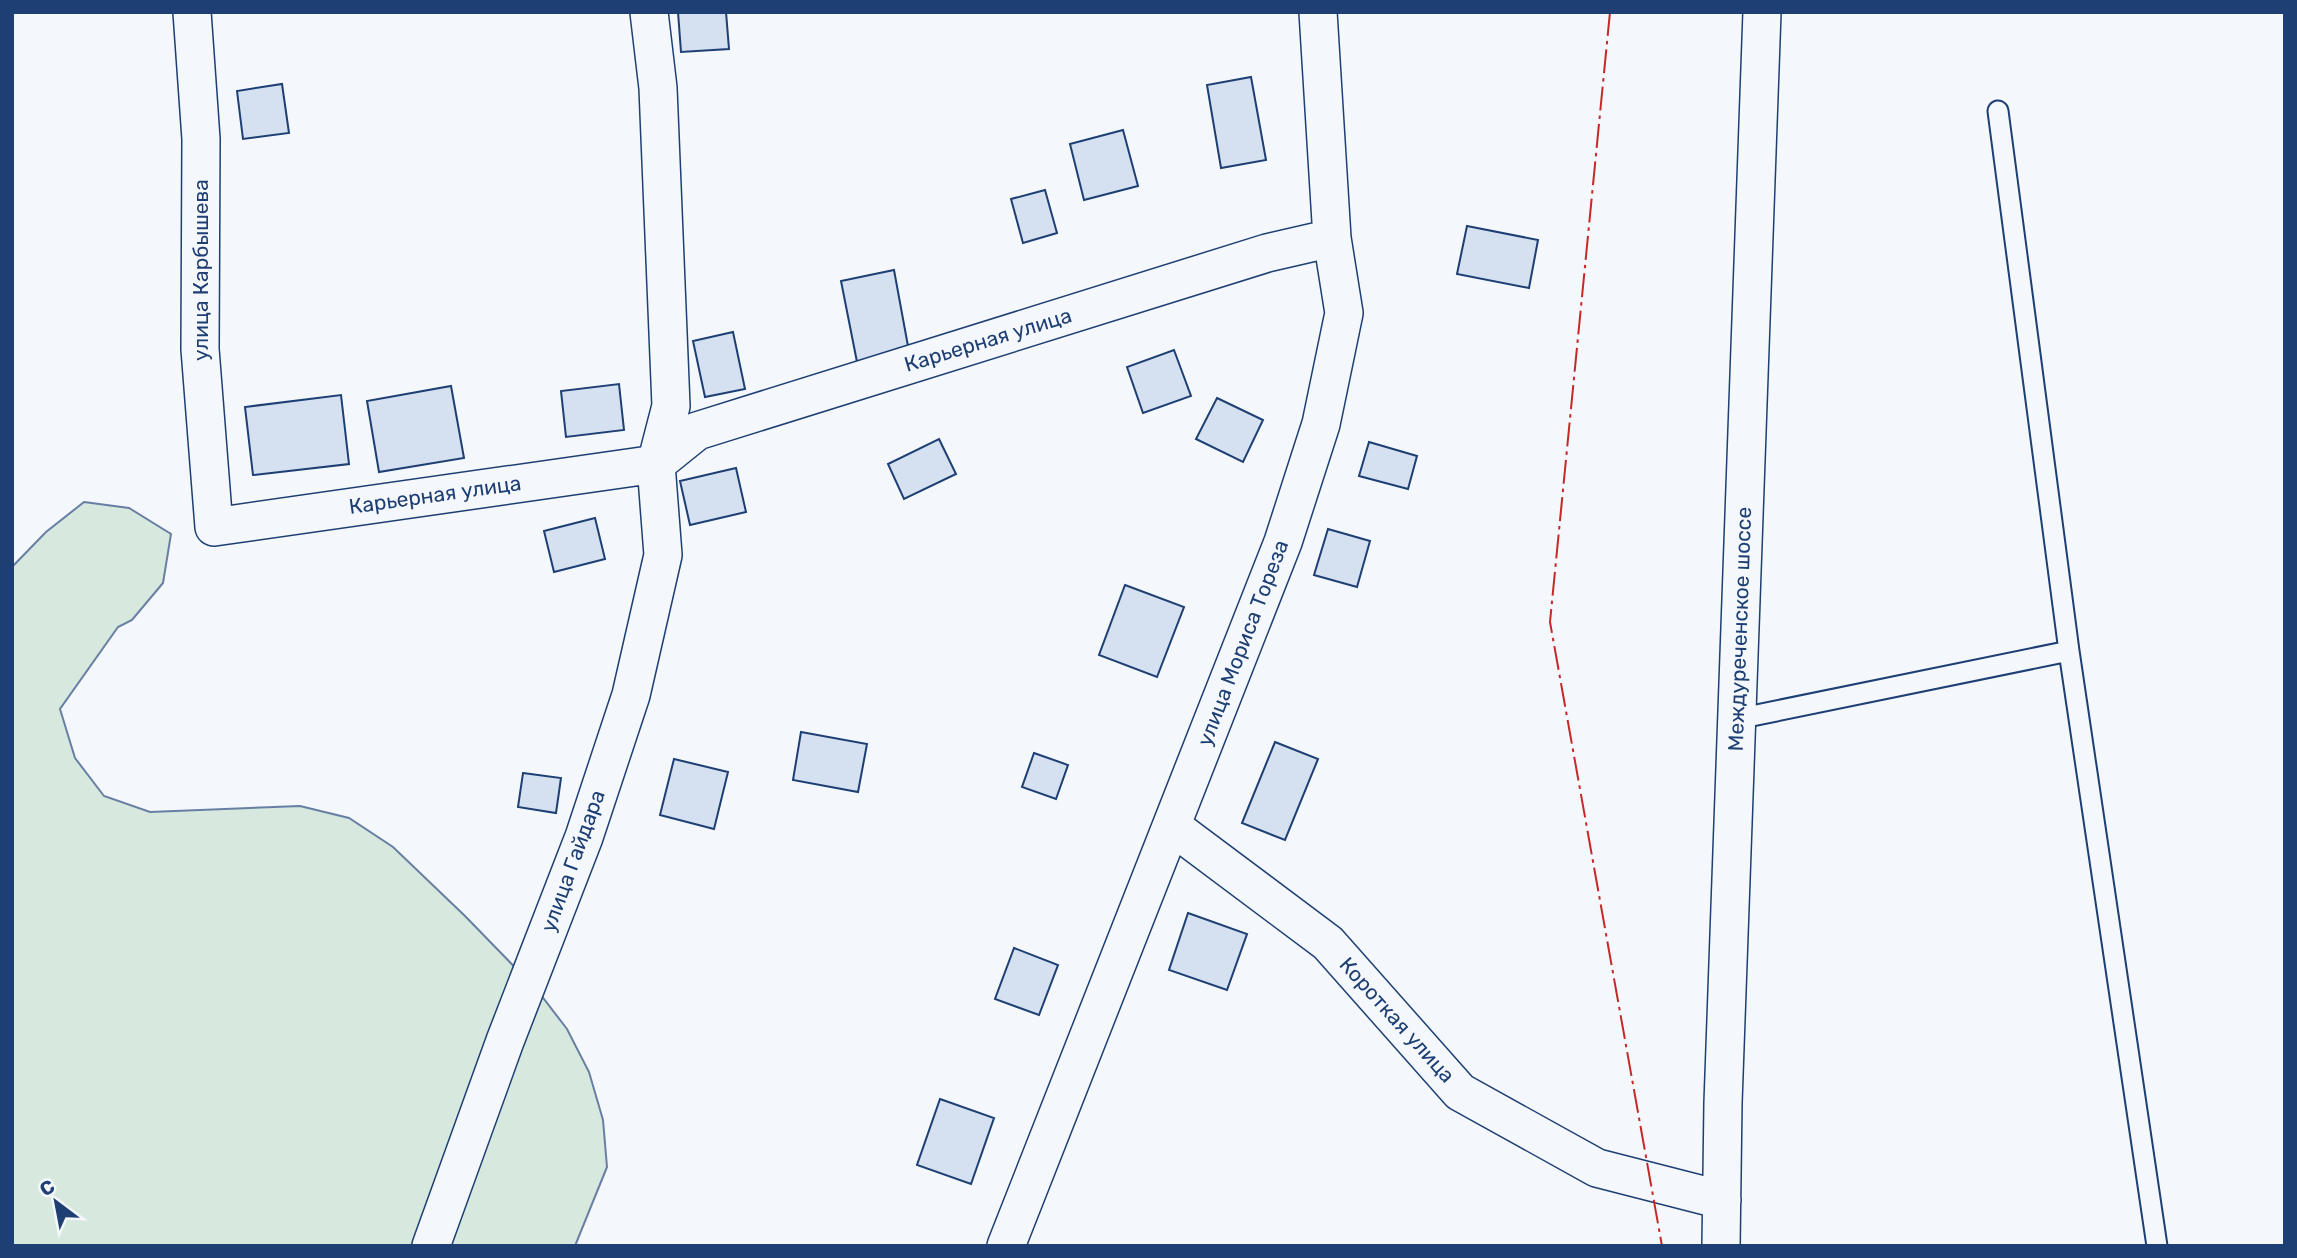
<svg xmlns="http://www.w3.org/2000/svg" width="2297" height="1258" font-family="Rubik,sans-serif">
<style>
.green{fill:#d7e8df;stroke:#687fa3;stroke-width:2}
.building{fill:#d5e0f0;stroke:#1d3f73;stroke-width:2}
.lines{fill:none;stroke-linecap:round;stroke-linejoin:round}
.lane-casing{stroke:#1d3f73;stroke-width:23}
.street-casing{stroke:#1d3f73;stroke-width:40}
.lane{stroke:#f4f7fb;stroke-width:19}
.street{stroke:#f4f7fb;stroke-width:37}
.power{stroke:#c62828;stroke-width:2;stroke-dasharray:24 5 3.5 5;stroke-linecap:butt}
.labels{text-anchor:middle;stroke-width:5;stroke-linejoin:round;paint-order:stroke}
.street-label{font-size:21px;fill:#1d3f73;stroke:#f4f7fb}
</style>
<rect width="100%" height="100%" fill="#f4f7fb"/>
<path class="green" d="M84,502L129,508L171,534L163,583L132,620L118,627L60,709L75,758L104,796L150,812L300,806L349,818L393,847L465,916L537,990L567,1029L589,1072L603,1120L607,1167L575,1246H12V567L46,532Z"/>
<path class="building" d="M678,12H726L729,49L681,52Z
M1251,77L1266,160L1221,168L1207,85Z
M282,84L289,133L243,139L237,91Z
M1123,130L1138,186L1084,200L1070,144Z
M1045,190L1057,233L1023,243L1011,199Z
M1467,226L1538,240L1529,288L1457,274Z
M894,270L910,357L858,367L841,281Z
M733,332L745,389L705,397L693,341Z
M1174,350L1191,396L1143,413L1127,367Z
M619,384L624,430L566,437L561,391Z
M451,386L464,458L379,472L367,401Z
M341,395L349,464L253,475L245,407Z
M1217,398L1263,420L1243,462L1196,439Z
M939,439L956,474L904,499L888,464Z
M1369,442L1417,456L1408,489L1359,476Z
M736,468L746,512L690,525L680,481Z
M595,518L605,559L554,572L544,531Z
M1328,529L1370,541L1357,587L1314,575Z
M1125,585L1184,607L1157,677L1099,655Z
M801,732L867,744L858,792L793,780Z
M1275,742L1318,759L1285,840L1242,823Z
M1034,753L1068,765L1056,799L1022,787Z
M674,759L728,772L714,829L660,815Z
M523,773L561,778L556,813L518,807Z
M1188,913L1247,934L1227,990L1169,970Z
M1014,948L1058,965L1039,1015L995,999Z
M940,1099L994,1118L971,1184L917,1165Z"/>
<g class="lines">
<g class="lane-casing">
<path id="lane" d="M1998,111L2069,651
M1737,719L2069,651L2157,1246"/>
</g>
<g class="street-casing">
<path id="street" d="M192,12L201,139L200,349L214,527L656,464L697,431L1267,253L1332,238
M1173,827L1328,943L1460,1092L1597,1168L1722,1200
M431,1246L505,1041L584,837L631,695L663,555L656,464L671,406L658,88L649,12
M1006,1246L1283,542L1321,424L1344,313L1332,238L1318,12
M1721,1246L1723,1103L1762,12"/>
</g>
<use href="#lane" class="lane"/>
<use href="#street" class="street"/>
<path class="power" d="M1610,12L1550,622L1662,1246"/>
</g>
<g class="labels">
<g class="street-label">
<text transform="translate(201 270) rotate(-90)" y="7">улица Карбышева</text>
<text transform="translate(988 340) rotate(-17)" y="7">Карьерная улица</text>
<text transform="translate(435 495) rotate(-8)" y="7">Карьерная улица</text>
<text transform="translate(1740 629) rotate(-88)" y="7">Междуреченское шоссе</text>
<text transform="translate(1243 643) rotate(-69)" y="7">улица Мориса Тореза</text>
<text transform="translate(573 861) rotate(-70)" y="7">улица Гайдара</text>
<text transform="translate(1397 1020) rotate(48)" y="7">Короткая улица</text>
</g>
</g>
<rect width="2297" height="1258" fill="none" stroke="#1d3f73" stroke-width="28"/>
<g transform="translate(56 1202) rotate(328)" stroke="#f4f7fb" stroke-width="5" paint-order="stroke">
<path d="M0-5L12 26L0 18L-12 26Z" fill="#1d3f73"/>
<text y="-10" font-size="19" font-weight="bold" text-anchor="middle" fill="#1d3f73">С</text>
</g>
</svg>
